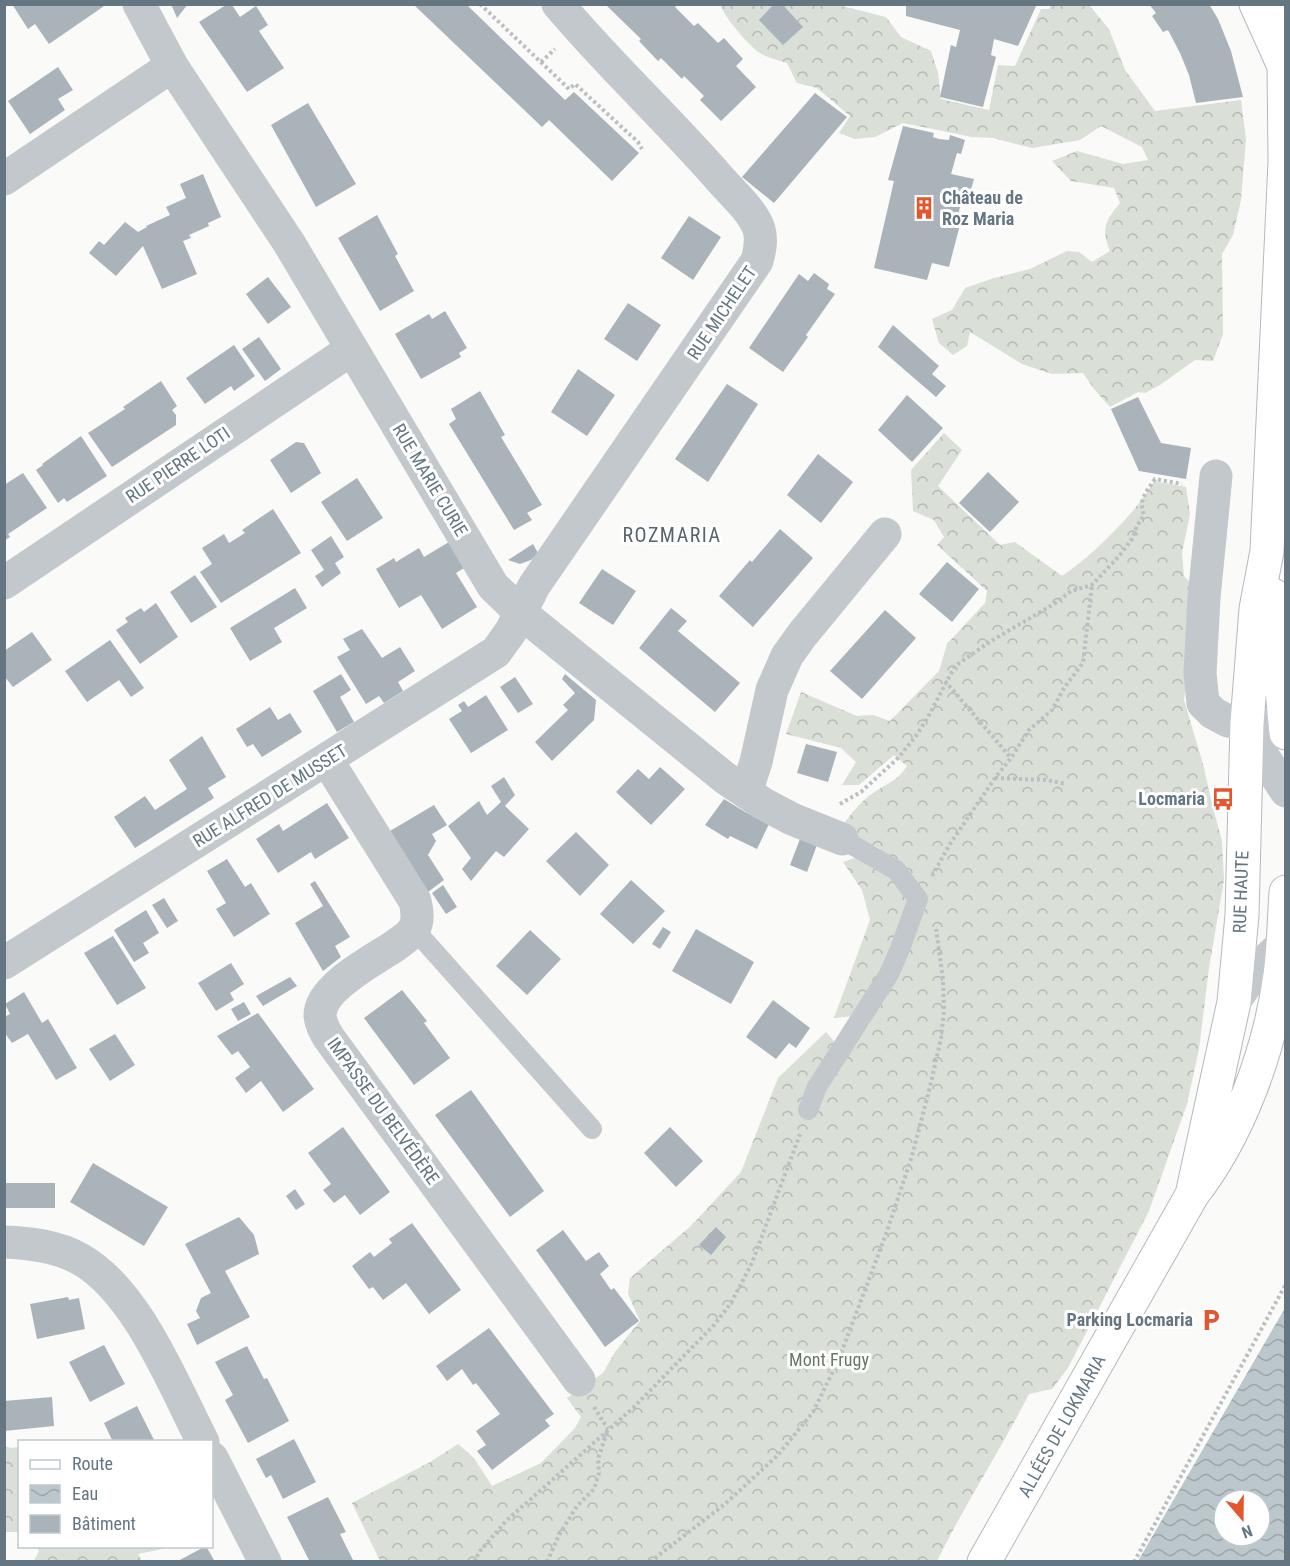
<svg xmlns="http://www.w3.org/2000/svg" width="1290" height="1566" font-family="'Roboto Condensed',sans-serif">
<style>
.forest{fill:url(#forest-crowns)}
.water{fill:url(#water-waves);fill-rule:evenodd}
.building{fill:#aab3b9}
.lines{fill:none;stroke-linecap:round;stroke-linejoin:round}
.secondary-casing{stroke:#b3babf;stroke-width:35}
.path{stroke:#bbbfc2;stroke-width:4;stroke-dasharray:3 3;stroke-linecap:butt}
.lane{stroke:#c3c8cc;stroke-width:20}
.street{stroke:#c3c8cc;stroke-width:33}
.secondary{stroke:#fff;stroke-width:33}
.labels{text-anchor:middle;stroke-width:6;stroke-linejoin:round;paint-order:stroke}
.poi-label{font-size:18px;font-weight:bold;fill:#657683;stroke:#fff;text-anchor:end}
.street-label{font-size:18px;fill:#657683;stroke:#fff}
.park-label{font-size:18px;fill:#687a64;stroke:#fff}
.neighbourhood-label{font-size:20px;letter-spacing:1.5px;fill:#57646e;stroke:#fff}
</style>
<defs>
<pattern id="forest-crowns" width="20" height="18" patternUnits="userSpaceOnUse" patternTransform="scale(1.5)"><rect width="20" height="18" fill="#dadfd7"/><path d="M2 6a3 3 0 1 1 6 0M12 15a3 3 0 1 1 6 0" fill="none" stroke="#b4b9b4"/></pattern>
<pattern id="water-waves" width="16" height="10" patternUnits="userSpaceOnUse" patternTransform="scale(1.5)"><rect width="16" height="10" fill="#bbc7cb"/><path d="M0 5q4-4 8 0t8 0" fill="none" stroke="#9ca6aa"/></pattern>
</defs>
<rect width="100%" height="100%" fill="#fafaf8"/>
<path class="forest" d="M721,5H838L886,17L901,37L931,51L938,73L941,99L989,110L998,65L1015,66L1041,9H1049L1051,5H1089L1109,29L1125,70L1155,111L1241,100L1246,139L1241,200L1233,235L1222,254L1223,334L1213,361L1195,360L1160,385L1145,393L1138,392L1110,407L1094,389L1083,373L1052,374L1022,364L970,332L967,346L953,355L939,343L932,319L952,310L965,288L991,279L1030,269L1067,251L1079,252L1092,262L1110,251C1101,229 1105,221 1120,203L1114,188L1071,181L1052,161L1077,151L1123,164L1148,160L1142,147L1101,126L1080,140L1032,148L993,138L972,137L903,123L875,137L855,139L839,133L850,116L817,88L797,83L787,63C778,60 768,58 760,53C749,46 723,16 721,5Z
M944,433L962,450L938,486L1000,545L1015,542L1062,576C1092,556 1136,513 1154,481L1186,487L1190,514L1182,553L1184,576L1194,586V627L1184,700L1203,764L1212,804L1222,841L1224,880L1209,968L1199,1049L1187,1104L1149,1211L1068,1368L1052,1389L1029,1394C1000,1451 965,1504 937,1561H380L352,1503L430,1462L458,1444L474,1458L492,1486L541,1463L575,1428L581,1417L567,1398L603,1373L615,1352L640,1321L628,1294L630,1278L691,1226L741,1172L778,1078L826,1032L847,1056L870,1023L855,1016L834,1018L870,920L862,890L843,862L881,849L840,829C849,816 860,802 873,793C887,783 897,782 907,766L894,755L859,785H842L856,762L841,748L786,734L801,692L857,716L873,715L890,721L939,671L947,644L985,603L987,591L937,545L944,537L934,520L913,511L911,470Z
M5,1446L11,1448L19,1447V1532H5Z
M37,1547V1546L172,1547L138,1554L142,1561H34L39,1551Z"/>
<path class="water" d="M1285,1308V1561H1138ZM1224,1500H1260V1536H1224Z"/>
<path class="building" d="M12,4H107L49,44L35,24L28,29Z
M171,4H188L177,18Z
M413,4H466L565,100L574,92L639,153L612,181L549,120L542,127Z
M605,4H678L675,7L694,26L698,23L718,43L724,38L743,59L736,66L756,87L721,121L700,100L704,96L684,76L682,79L661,58L658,61L639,41L641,39Z
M774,4H782L803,27L783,45L759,20Z
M906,4H1031L1036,6L1018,46L994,39L991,55L996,57L983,107L940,97L951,45L956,47L960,30L906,16Z
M1149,4H1209L1218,19L1231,51L1243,97L1196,103L1189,75L1180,53L1168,30L1163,32L1152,16L1156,13Z
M226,5H232L240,17L256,6L268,25L259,31L284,68L247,92L199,22Z
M58,67L73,90L58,99L65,110L30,134L8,101Z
M815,93L847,117L774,203L742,177Z
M308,103L356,184L316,207L271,125Z
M903,126L934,133L933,137L939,139L949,140L950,135L965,140L961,154L957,153L951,174L974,179L969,197L963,196L957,219L961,221L949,267L932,263L927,280L874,268L894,181L888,180Z
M203,174L221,217L208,223L209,226L189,235L191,238L183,241L197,274L162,289L143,246L116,276L89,253L99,241L104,245L125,222L138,232L147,227L146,226L170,215L166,207L186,198L180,184Z
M377,215L398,254L395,256L414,291L380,311L338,238Z
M689,216L721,237L693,280L661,258Z
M814,273L829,284L827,289L835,294L806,335L808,337L783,372L749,348L799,274L808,281Z
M268,277L291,307L268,324L246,294Z
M628,303L661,325L637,361L604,339Z
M445,311L467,348L459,353L461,357L421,379L395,334L429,314L432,319Z
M893,325L939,366L932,374L946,386L936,397L878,347Z
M259,337L281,369L265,381L242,349Z
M234,345L255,376L234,391L231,386L205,404L186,378Z
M578,369L615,395L587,436L551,412Z
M161,381L177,406L172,410L176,415V425L112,467L88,433L125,409L123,407Z
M727,384L758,404L708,482L675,459Z
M480,391L505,435L501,437L542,505L527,513L532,520L514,530L449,424L456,419L451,409Z
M907,395L943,428L912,462L878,430Z
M1138,397L1161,443L1191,448L1186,479L1139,471L1111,409Z
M81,436L107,476L67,502L64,498L58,503L36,470L43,465L42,464Z
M296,442L304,443L321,473L291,493L270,460Z
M818,454L853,482L821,523L787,495Z
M988,472L1019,502L990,532L959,503Z
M23,473L47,508L8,534L10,537L4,541V485Z
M357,478L383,518L347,541L321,502Z
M273,509L301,553L221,603L200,572L212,564L202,548L224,534L229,543L245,533L242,530Z
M780,529L813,558L753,627L719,596L750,560L752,562Z
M331,536L344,557L335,563L341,573L322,587L315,576L324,570L311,550Z
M449,542L464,568L456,573L477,607L442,629L421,595L399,608L376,569L394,558L396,562L419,548L424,557Z
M533,544L538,553L531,560L520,564L508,560Z
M947,562L979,589L952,622L919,594Z
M602,569L636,591L613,625L579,603Z
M195,575L217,607L191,623L170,592Z
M295,588L307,608L274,628L282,642L250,661L230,628Z
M156,603L178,637L140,664L116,630L128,622L125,618L141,608L144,612Z
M671,608L687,621L678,631L740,683L715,712L639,648Z
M885,610L916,638L862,699L830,671Z
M362,629L382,658L400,647L415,671L398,682L403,691L384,703L379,696L366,704L337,657L350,650L343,639Z
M32,632L52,660L13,687L4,676V651Z
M110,640L144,688L131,697L119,680L87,702L65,671Z
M341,674L351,690L340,697L354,722L337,732L313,691Z
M565,674L596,700L594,720L552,761L535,742L568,710L563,705L575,693L562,679Z
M515,677L533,704L518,713L500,687Z
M486,695L508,730L471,753L449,719L462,711L458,705L464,701L468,707Z
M270,707L278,720L290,713L302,732L262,757L253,744L247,747L236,729Z
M202,736L226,777L208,788L214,798L135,848L114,817L145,796L155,810L187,789L169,760Z
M806,744L837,752L828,782L797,773Z
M660,767L685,789L651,825L616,792L638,769L649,779Z
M504,777L515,795L505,806L529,829L504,857L496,851L471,881L462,869L471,858L448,826L479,801L487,815L501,802L491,786Z
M724,799L745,812L769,824L757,849L730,836L728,839L705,825Z
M327,803L349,838L315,859L311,852L278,873L256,839L279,824L283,831Z
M434,805L447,825L432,834L436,841L428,855L444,880L428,892L390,831Z
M576,832L609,865L580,896L546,861Z
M800,839L817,845L807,872L790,865Z
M227,859L245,887L251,883L270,914L234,937L216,909L226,903L207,871Z
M631,880L665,911L633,944L600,914Z
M315,881L350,937L335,946L341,957L323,971L295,923L323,906L310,884Z
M443,885L457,907L446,914L432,893Z
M164,898L178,921L167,928L152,905Z
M146,910L159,933L143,943L149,953L134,962L114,930Z
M663,927L671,932L660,949L652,944Z
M696,929L754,962L731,1004L672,971Z
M530,930L561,959L527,995L496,966Z
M113,936L146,988L117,1005L84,953Z
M231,963L244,984L230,993L234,1000L216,1011L198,983Z
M290,977L297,986L263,1006L256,996Z
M402,990L427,1021L424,1023L450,1058L414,1085L364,1018Z
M24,992L42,1023L48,1019L77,1068L56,1080L28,1034L12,1043L4,1032V1017L10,1014L5,1004Z
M773,1000L810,1028L796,1048L789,1043L776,1059L746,1037Z
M244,1002L251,1014L238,1021L231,1009Z
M258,1013L314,1089L283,1112L261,1081L246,1093L235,1078L250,1067L238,1051L232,1055L217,1036Z
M115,1034L135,1065L110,1081L89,1049Z
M471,1090L544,1191L510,1217L435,1115Z
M343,1127L390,1192L360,1215L345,1195L334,1203L323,1190L331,1184L308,1153Z
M670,1127L703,1161L676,1187L644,1153Z
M93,1163L168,1207L144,1246L70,1202Z
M4,1183H55V1208H4Z
M295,1189L305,1204L296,1210L286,1196Z
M239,1217L254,1235L259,1254L225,1271L250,1317L197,1345L187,1324L200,1318L196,1311L201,1298L211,1293L185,1244Z
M412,1223L461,1290L429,1314L406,1283L383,1300L373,1287L369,1289L352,1266L370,1252L374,1257L392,1243L389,1239Z
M716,1227L726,1237L711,1255L699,1245Z
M563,1230L586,1261L599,1252L609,1266L600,1274L611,1290L614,1288L639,1321L605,1347L536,1250Z
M68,1297L69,1300L79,1298L85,1329L37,1339L30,1304Z
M489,1328L554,1414L545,1420L550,1426L492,1470L477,1451L486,1445L476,1431L500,1414L476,1383L473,1385L462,1369L447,1381L436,1366Z
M104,1345L125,1384L90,1402L69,1362Z
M247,1346L264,1379L267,1378L289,1421L248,1443L225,1400L233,1395L215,1362Z
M52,1397L54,1426L4,1431V1401Z
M137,1406L155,1442H113L104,1423Z
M294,1439L316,1482L283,1499L271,1475L266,1478L256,1459Z
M328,1497L346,1532L340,1534L354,1562H310L287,1517Z
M206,1546L215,1562H176Z"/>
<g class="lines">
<g class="secondary-casing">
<path id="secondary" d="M1256,4L1284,66
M1283,4L1286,17
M1273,595L1286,733
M1192,1195L1234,1002L1242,915L1247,723L1256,609L1267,551L1285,162L1284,66L1286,52
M984,1562L1192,1195C1239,1135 1270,1050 1280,975C1284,947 1284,920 1286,892"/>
</g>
<path class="path" d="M480,4L569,89L575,84L638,142L642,149
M541,62L555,49
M945,681L1011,758
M995,778L1047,780L1066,784
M840,804L861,792L898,758L916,736L928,717L955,666L991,641L1054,604L1071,591L1092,585L1120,555L1132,539L1137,526L1144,515C1138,499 1146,493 1155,479L1182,484
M932,876L950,844L995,778L1011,758L1029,730L1052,710L1064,688L1083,663L1092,585
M594,1407L608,1429
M474,1562L480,1551L506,1521L633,1408L714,1325L731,1303L752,1263L800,1134
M547,1562L559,1535L577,1506L594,1489L599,1473L598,1459L607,1432
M650,1562L725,1504L778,1455L813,1412L839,1359L886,1234L912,1156L930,1087L941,1038L944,1011L943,979L936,929
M1134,1562L1286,1284"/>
<path class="lane" d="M414,929L592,1129
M808,1110L817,1087L889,974L900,949L918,899L896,870L842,839"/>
<path class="street" d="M139,4L172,66L289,243L493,586L521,613L725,778L762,803L792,819L842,839
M4,179L172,66
M1216,476L1204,598L1200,673L1203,703L1213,713L1228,721L1285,726
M4,583L352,349
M1247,723L1261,753L1286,791
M327,760L415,901C417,910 419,920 414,929C410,936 400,942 393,947C372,961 319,988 320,1016C321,1024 325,1032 329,1038L579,1380
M746,792L756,762L772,690L787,656L802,635L885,534
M4,963L496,652L511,631L534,586L757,261C760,250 762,240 759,229C752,210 733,194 720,179C668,119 609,65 558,4
M1234,1002L1256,970L1286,941
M4,1242C30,1243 57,1246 80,1259C137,1291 173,1384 203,1442
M212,1458L265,1562"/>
<use href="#secondary" class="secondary"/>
</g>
<defs>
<g id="building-bare" transform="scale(1.8)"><path d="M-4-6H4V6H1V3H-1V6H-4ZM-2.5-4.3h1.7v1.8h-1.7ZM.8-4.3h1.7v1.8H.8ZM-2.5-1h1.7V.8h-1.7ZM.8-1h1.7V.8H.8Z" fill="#e4572e" stroke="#fff" stroke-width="2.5" paint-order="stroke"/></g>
<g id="bus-bare" transform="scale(1.8)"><path d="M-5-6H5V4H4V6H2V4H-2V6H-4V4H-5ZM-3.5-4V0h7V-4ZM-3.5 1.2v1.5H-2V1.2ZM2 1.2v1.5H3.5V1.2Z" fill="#e4572e" stroke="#fff" stroke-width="2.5" paint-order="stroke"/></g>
<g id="parking-bare" transform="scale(1.8)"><path d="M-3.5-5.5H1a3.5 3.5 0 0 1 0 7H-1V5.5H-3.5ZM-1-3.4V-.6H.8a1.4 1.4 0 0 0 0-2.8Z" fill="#e4572e" stroke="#fff" stroke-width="2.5" paint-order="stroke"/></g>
</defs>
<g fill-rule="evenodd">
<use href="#building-bare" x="924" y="208"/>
<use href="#bus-bare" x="1223" y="799"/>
<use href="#parking-bare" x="1211" y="1320"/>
</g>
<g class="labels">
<g class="poi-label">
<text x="942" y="204" text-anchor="start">Château de<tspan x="942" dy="21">Roz Maria</tspan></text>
<text x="1205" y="805">Locmaria</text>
<text x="1193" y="1326">Parking Locmaria</text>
</g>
<g class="street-label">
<text transform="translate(722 313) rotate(-56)" y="6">RUE MICHELET</text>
<text transform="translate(178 465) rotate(-34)" y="6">RUE PIERRE LOTI</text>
<text transform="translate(430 480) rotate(59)" y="6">RUE MARIE CURIE</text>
<text transform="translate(270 796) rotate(-32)" y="6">RUE ALFRED DE MUSSET</text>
<text transform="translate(1241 892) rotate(-88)" y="6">RUE HAUTE</text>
<text transform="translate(383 1111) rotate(54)" y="6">IMPASSE DU BELVÉDÈRE</text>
<text transform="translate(1062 1426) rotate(-61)" y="6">ALLÉES DE LOKMARIA</text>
</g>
<g class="park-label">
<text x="829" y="1366">Mont Frugy</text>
</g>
<g class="neighbourhood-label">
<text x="672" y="542">ROZMARIA</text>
</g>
</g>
<rect width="1290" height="1566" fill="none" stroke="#657683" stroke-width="12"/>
<rect x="18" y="1440" width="195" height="108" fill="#ffffff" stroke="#c1c8cd" stroke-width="1.5"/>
<rect x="30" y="1460" width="30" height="9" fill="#ffffff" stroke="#c1c8cd" stroke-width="1.5"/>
<text x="72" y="1470" font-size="18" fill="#657683">Route</text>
<rect x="30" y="1485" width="30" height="18" fill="url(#water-waves)" stroke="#c1c8cd" stroke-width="1.5"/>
<text x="72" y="1500" font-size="18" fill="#657683">Eau</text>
<rect x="30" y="1515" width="30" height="18" fill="#aab3b9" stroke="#c1c8cd" stroke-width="1.5"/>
<text x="72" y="1530" font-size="18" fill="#657683">Bâtiment</text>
<g transform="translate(1242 1518) rotate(160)"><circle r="28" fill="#ffffff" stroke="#c1c8cd" stroke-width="1.5"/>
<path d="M0-4.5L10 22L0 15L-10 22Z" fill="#e4572e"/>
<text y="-9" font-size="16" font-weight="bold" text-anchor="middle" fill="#657683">N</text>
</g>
</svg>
